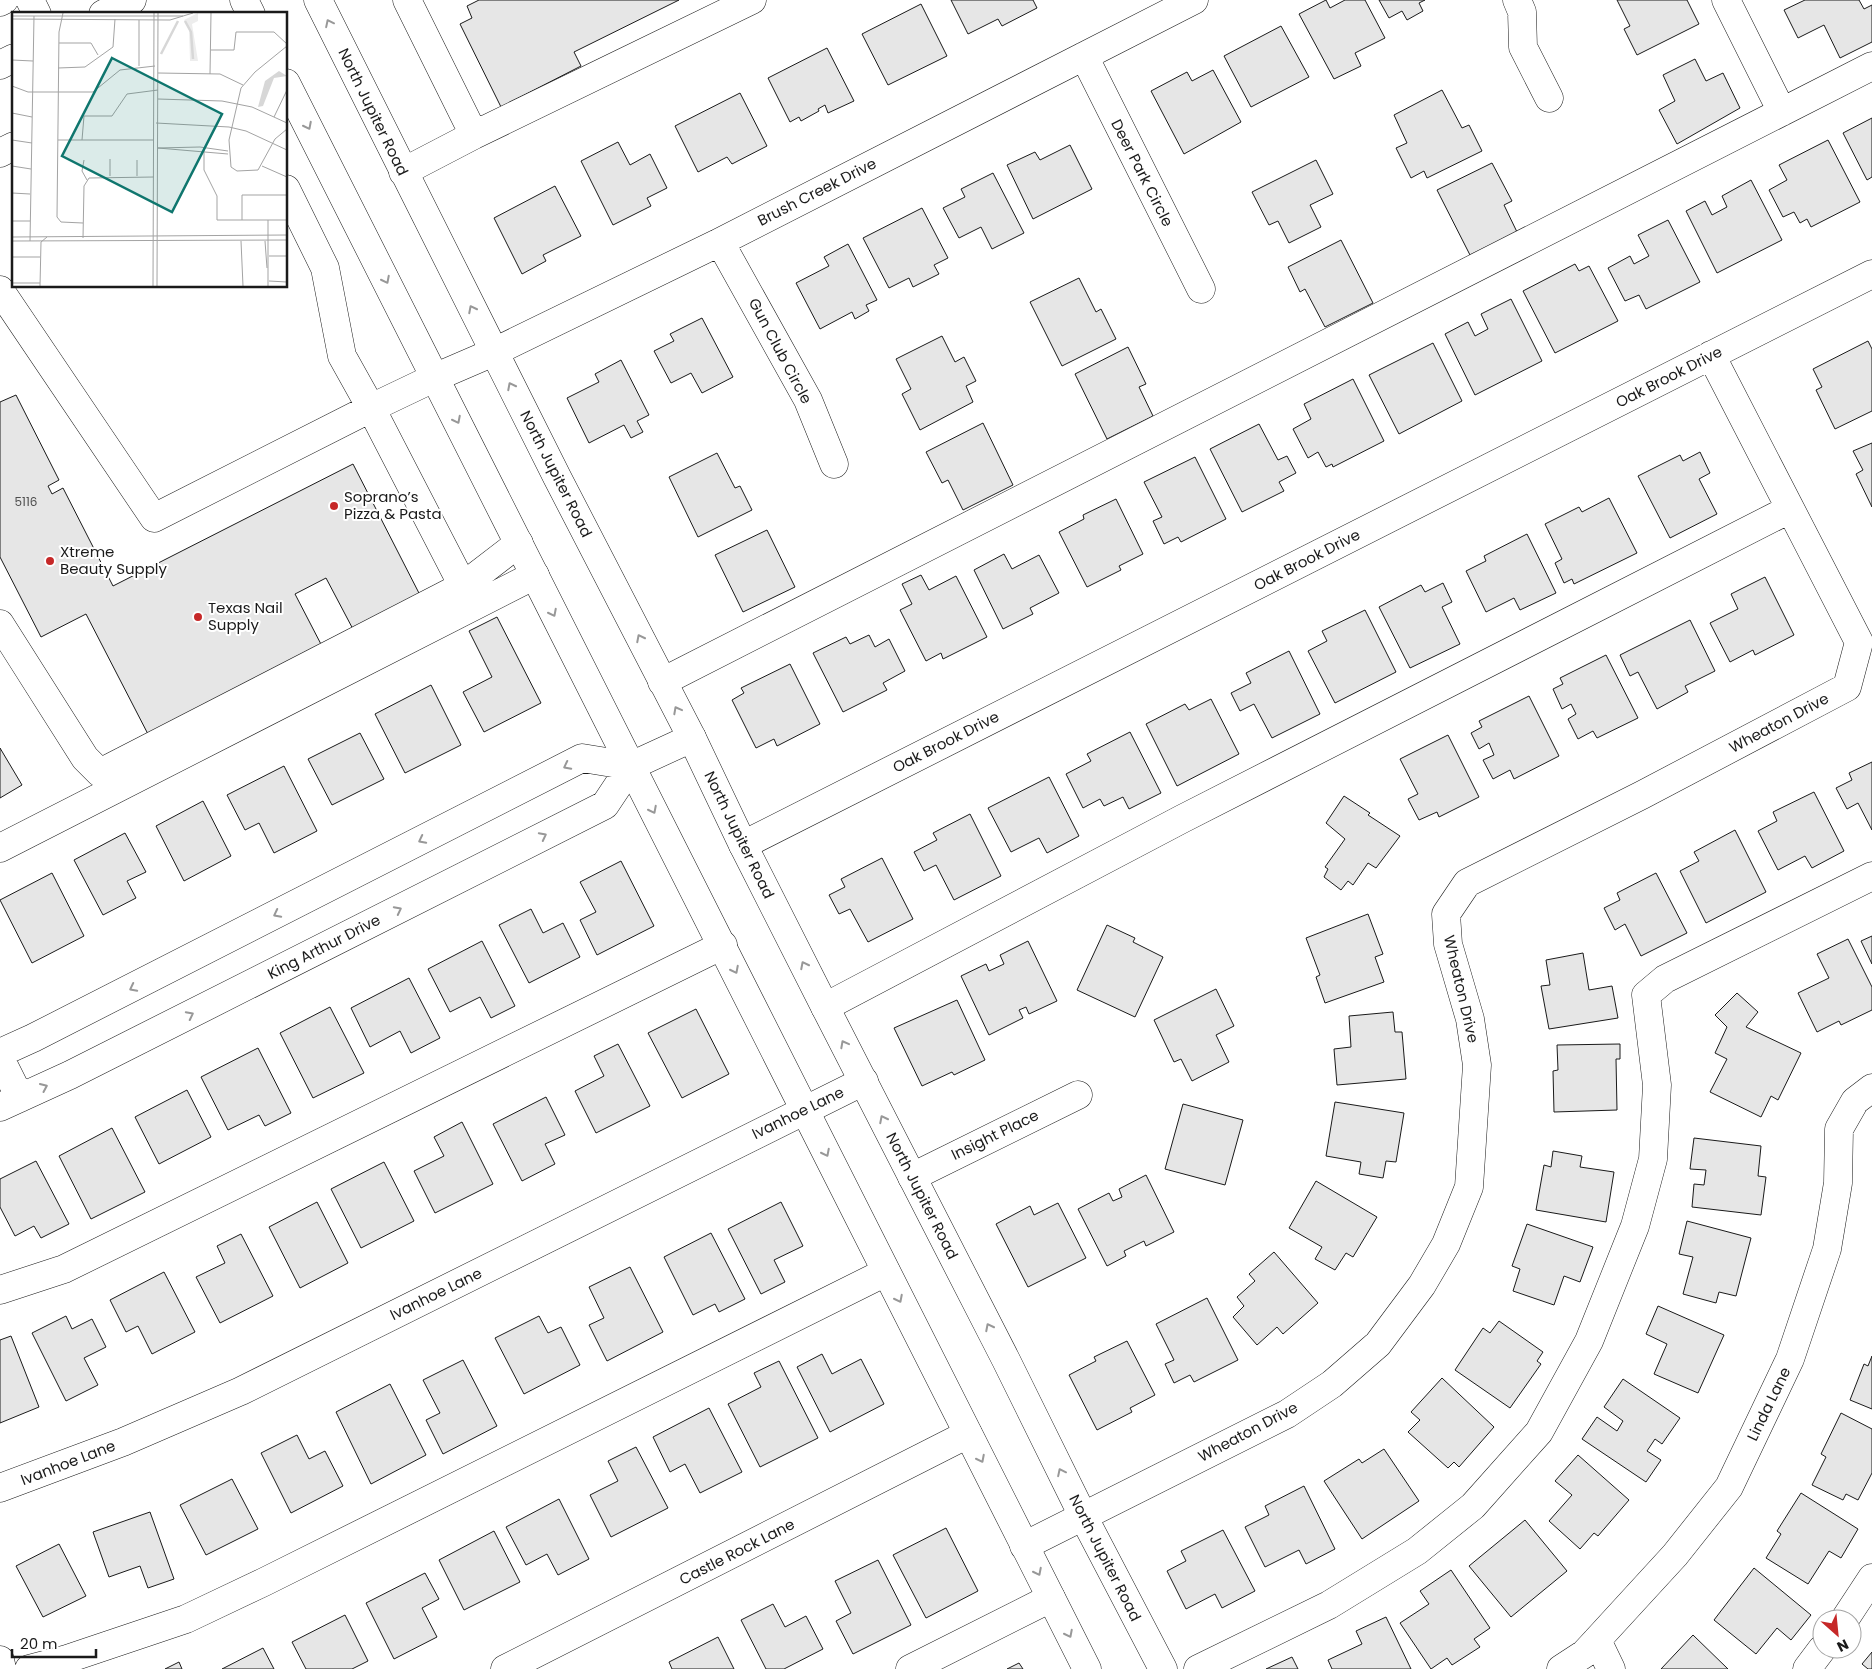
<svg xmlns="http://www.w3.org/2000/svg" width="1872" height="1669" font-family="Poppins,sans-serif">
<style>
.building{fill:#e6e6e6;stroke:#1a1a1a}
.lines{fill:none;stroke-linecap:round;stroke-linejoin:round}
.minor-casing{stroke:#1a1a1a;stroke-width:29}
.major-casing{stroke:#1a1a1a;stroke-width:29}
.minor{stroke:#fff;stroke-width:28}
.major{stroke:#fff;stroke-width:28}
.oneway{stroke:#989898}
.poi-dot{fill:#c62828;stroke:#fff;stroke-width:2}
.labels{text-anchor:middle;stroke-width:4;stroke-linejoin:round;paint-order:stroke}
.number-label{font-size:12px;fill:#4d4d4d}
.street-label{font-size:15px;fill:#1a1a1a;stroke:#fff}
.poi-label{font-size:15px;fill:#1a1a1a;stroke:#fff;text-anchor:start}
.inset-river{fill:none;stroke:#d7d7d7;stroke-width:2.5}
.inset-road{fill:none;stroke:#a3a3a3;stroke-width:1}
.view{fill:#0f766e;fill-opacity:0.15;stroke:#0f766e;stroke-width:2.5}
.inset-edge{fill:none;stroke:#1a1a1a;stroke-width:2.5}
</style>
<rect width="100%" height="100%" fill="#fff"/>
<path class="building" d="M479,0H679L574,52L581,66L501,107L460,24L472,18L467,6Z
M951,0H1033L1037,8L1002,26L998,19L968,34Z
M1326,0L1330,8L1345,0H1365L1385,38L1355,53L1361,66L1334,79L1299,14Z
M1379,0H1425L1419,3L1423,11L1407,20L1402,11L1389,18Z
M1617,0H1687L1699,24L1637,55L1624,29L1630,26Z
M1805,0H1859L1864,9L1872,5V42L1840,58L1824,25L1798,38L1784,10Z
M921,4L947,56L888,85L862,34Z
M1281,26L1309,77L1251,107L1224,56Z
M827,48L854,101L828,113L825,105L818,109L819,111L801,121L799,117L790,122L768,78Z
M1695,59L1706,81L1723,73L1740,108L1677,144L1659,110L1675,101L1663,75Z
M1213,70L1241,122L1184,154L1151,91L1187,72L1192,81Z
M1442,90L1462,128L1469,125L1482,151L1427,178L1424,171L1411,178L1396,148L1407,143L1394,115Z
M740,93L767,146L732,164L727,157L698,172L675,126Z
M1872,118V177L1867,180L1843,133Z
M1828,140L1860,202L1811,227L1807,219L1800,223L1794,212L1783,217L1769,190L1787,180L1779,165Z
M618,142L630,165L650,154L667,188L647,198L651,206L613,225L581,161Z
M1070,145L1092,189L1033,219L1007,165L1035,152L1040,160Z
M1316,160L1333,194L1310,205L1321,227L1289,243L1278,221L1269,225L1252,192Z
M1492,163L1512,201L1504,205L1517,232L1470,255L1437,190Z
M993,173L1024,233L992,249L981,227L959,238L943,208L965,197L961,189Z
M1751,180L1782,240L1717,273L1686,211L1705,201L1712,215L1727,207L1722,196Z
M555,186L581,236L543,255L546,261L522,274L494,218Z
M922,208L948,258L934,265L939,274L913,287L909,278L889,288L863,238Z
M1668,220L1700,282L1646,309L1639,295L1625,301L1608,268L1630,256L1634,264L1649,256L1638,235Z
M1341,240L1373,303L1325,327L1305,289L1300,292L1288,267Z
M848,244L877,300L866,305L869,311L855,319L852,312L820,329L796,283L829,266L824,257Z
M1575,264L1579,271L1589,266L1618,321L1555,353L1523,291Z
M1079,278L1096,312L1101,309L1116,339L1062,366L1030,302Z
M1511,299L1542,361L1475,395L1445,334L1468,322L1475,336L1488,329L1481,314Z
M702,318L733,377L702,393L691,373L671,383L654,351L674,341L670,334Z
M942,336L955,362L964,357L976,381L966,386L973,402L920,430L902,394L911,389L896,359Z
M1868,341L1872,349V411L1835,429L1816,390L1822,387L1813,369Z
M1433,343L1462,401L1399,434L1369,375Z
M1128,347L1146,384L1139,387L1153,416L1107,439L1075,374Z
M621,360L649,415L637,421L643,432L631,438L624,425L589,443L567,398L599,382L595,374Z
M1353,379L1384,441L1333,467L1332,464L1326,467L1318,452L1308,458L1293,429L1311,419L1304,404Z
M16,395L59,480L48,486L52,494L63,488L113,586L353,464L422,599L355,633L326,578L295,594L324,650L150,738L86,614L41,637L0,557V402Z
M983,423L1013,485L963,510L948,480L942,483L926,452Z
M1259,424L1278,460L1287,456L1296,473L1279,482L1284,491L1242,512L1210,449Z
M1872,443V507L1856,474L1863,470L1853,451Z
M1700,452L1710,473L1699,479L1717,514L1670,538L1638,476L1680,455L1683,461Z
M717,453L735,488L740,486L752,510L698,537L669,477Z
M1195,457L1226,519L1181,542L1178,537L1164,544L1153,521L1162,517L1144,482Z
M1609,498L1637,553L1574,584L1572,579L1564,583L1555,563L1562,559L1545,524L1579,507L1582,512Z
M1116,499L1143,554L1119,566L1121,570L1087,587L1059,532L1084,519L1083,515Z
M767,530L795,587L743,612L715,555Z
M1527,534L1556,593L1520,610L1514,598L1486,612L1466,571L1486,561L1484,556Z
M1004,554L1012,569L1039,555L1059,593L1030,608L1033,614L1003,629L974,570Z
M921,575L929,590L956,576L987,637L943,659L941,653L926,661L900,610L912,604L902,584Z
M1765,577L1794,635L1755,655L1753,650L1730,662L1710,623L1738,609L1731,594Z
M1443,583L1452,602L1442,607L1460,644L1410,668L1379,607L1421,585L1425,592Z
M1365,610L1396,672L1335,703L1308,651L1327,641L1322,631Z
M497,617L541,703L484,732L463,692L492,677L469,631Z
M1690,620L1715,671L1685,686L1688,692L1657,709L1638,672L1630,676L1620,655Z
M869,635L875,647L889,639L905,671L883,683L887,690L843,712L813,653L846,637L850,644Z
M1289,651L1320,714L1272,738L1254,704L1240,711L1231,693L1251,683L1246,673Z
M1606,655L1638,718L1597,738L1593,731L1578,739L1568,719L1576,714L1571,704L1562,709L1553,689L1563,684L1560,678Z
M790,664L820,724L777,746L774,739L756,748L732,700L744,693L741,688Z
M431,685L461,745L405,773L375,714Z
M1529,696L1559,756L1514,779L1510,770L1493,779L1483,760L1494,755L1489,743L1479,749L1471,733L1482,727L1479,721Z
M1211,699L1239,754L1177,786L1146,724L1185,704L1189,710Z
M1130,732L1161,793L1129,809L1123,797L1104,806L1100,799L1083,808L1066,774L1091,761L1087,754Z
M360,733L384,779L332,805L308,759Z
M1448,735L1479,797L1439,817L1437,812L1419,820L1408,799L1418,794L1400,759Z
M0,748L22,785L0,798Z
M1872,762V830L1858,803L1847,809L1836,788L1852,780L1849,773Z
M284,766L317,831L274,853L259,823L245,830L227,795Z
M1049,777L1079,836L1047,853L1039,838L1011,852L988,808Z
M1814,792L1844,851L1812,868L1805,856L1778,870L1758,831L1777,821L1773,812Z
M1344,796L1370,813L1368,815L1400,836L1376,868L1368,863L1353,885L1348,881L1341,890L1324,877L1328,869L1325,867L1345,839L1326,823Z
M203,801L231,856L184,881L156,826Z
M970,814L1001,876L954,900L936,865L924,871L914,852L937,840L933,833Z
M1735,830L1766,892L1706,923L1680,871L1699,861L1694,852Z
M125,833L146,872L127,881L136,898L103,915L74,860Z
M882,858L913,919L868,942L850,909L839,914L829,895L845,887L841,879Z
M621,861L654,926L597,955L580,920L596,912L580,882Z
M52,873L84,936L32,963L0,900Z
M1656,873L1687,933L1641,956L1625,924L1615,930L1604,908L1620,900L1617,893Z
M531,909L543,933L563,923L580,957L529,983L499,925Z
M1368,914L1383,954L1375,957L1384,982L1325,1003L1316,977L1320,975L1306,938Z
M1107,925L1135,938L1133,942L1163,957L1135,1017L1077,990Z
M1872,936V964L1861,941Z
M1848,939L1872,987V1010L1841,1025L1839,1021L1817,1032L1798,993L1829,978L1817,954Z
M482,941L515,1006L491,1018L480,997L450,1012L428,969Z
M1028,941L1057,1001L1029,1014L1026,1007L1019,1010L1023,1018L989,1035L961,976L986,964L989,971L1004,964L1000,955Z
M1583,953L1589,990L1612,986L1618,1018L1549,1029L1541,986L1550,985L1546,960Z
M409,978L440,1038L411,1053L400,1031L370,1047L351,1008Z
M1216,989L1234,1026L1216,1035L1229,1062L1192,1081L1181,1059L1174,1062L1154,1020Z
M1737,993L1758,1012L1746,1027L1801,1053L1778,1100L1771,1096L1761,1117L1710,1092L1727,1059L1715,1053L1727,1027L1715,1015Z
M957,1000L985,1060L954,1075L952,1072L922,1086L894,1028Z
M330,1007L364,1073L313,1098L280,1033Z
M696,1009L729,1074L682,1098L648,1033Z
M1393,1012L1395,1032H1402L1406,1079L1337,1085L1334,1049L1351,1047L1349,1016Z
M618,1044L650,1106L596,1133L575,1091L604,1076L594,1056Z
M1620,1044V1059H1616L1617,1110L1554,1112L1553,1071L1558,1070L1557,1045Z
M258,1048L291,1113L265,1126L259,1115L228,1130L201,1077Z
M187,1090L211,1137L159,1164L135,1117Z
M546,1097L565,1135L545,1144L555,1164L522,1181L493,1124Z
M1335,1102L1404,1113L1396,1162L1386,1161L1383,1178L1359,1174L1361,1162L1326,1156Z
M1183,1104L1243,1120L1225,1185L1165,1169Z
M462,1122L493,1184L435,1213L414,1171L444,1156L434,1137Z
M112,1128L145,1192L91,1219L59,1156Z
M1694,1138L1761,1146L1758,1176L1766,1177L1761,1215L1692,1207L1694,1184L1704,1185L1706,1170L1690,1169Z
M1553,1151L1582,1156L1580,1167L1614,1172L1606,1222L1536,1210L1544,1165L1551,1167Z
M36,1161L69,1224L41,1238L34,1226L15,1236L0,1207V1179Z
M384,1162L414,1221L361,1248L331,1189Z
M1146,1175L1174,1232L1146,1246L1144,1241L1124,1251L1126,1256L1107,1266L1078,1209L1109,1193L1113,1201L1122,1197L1119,1189Z
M1316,1181L1377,1217L1353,1257L1346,1253L1335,1270L1315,1259L1322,1247L1289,1228Z
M317,1202L348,1263L300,1288L269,1227Z
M781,1202L803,1246L774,1260L785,1282L761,1294L728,1229Z
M1058,1203L1086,1258L1028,1287L996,1224L1030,1206L1034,1215Z
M1687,1221L1751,1238L1736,1296L1719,1292L1716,1303L1683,1294L1693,1257L1679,1254Z
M1527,1224L1593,1247L1580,1282L1564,1276L1554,1305L1513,1291L1520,1269L1512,1266Z
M711,1233L745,1299L719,1312L715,1304L693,1315L664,1257Z
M241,1234L273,1296L220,1323L196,1277L225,1263L217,1246Z
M1274,1252L1318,1303L1283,1334L1277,1327L1257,1345L1233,1317L1244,1306L1237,1297L1255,1281L1249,1274Z
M630,1267L663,1332L607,1361L589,1325L604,1318L589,1287Z
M164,1272L195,1332L152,1354L138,1326L126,1332L110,1300Z
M1207,1298L1238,1360L1194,1382L1190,1375L1174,1383L1165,1364L1174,1360L1156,1324Z
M1658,1306L1724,1335L1698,1393L1654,1374L1667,1344L1646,1334Z
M66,1316L72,1329L92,1319L106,1347L84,1358L98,1385L66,1401L32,1333Z
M539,1316L548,1333L561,1327L580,1365L524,1394L495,1338Z
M1499,1321L1543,1352L1537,1361L1541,1364L1510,1408L1455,1370L1483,1328L1490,1333Z
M11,1336L39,1407L0,1423V1340Z
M1127,1341L1155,1395L1130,1408L1132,1412L1097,1430L1069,1375L1096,1361L1094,1357Z
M822,1354L832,1374L861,1359L884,1404L830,1432L797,1367Z
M1872,1356V1409L1850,1400L1864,1364L1868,1366Z
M463,1360L497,1426L443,1454L426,1420L440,1413L423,1380Z
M779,1361L818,1438L760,1467L728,1404L761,1387L754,1373Z
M1442,1378L1494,1427L1459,1467L1454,1462L1448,1468L1408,1432L1420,1420L1411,1412Z
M1623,1379L1680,1418L1662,1444L1655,1439L1647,1451L1661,1460L1646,1482L1582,1439L1597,1417L1617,1431L1623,1421L1604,1407Z
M390,1384L426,1455L371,1484L336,1412Z
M709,1408L742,1472L700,1493L685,1464L670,1472L653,1437Z
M1841,1413L1872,1429V1473L1858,1500L1846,1494L1843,1500L1812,1485L1826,1457L1821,1454Z
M297,1435L309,1459L325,1451L343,1486L291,1513L261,1453Z
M636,1447L668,1508L611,1537L590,1495L618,1481L608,1461Z
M1384,1449L1419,1501L1362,1539L1324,1481L1359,1459L1362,1463Z
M1578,1455L1629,1500L1598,1536L1594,1533L1580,1549L1549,1521L1572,1495L1555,1481Z
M232,1479L258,1529L206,1555L180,1505Z
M1304,1486L1335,1549L1306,1564L1299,1550L1265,1567L1245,1527L1269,1515L1265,1506Z
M1801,1493L1858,1529L1841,1558L1829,1551L1808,1584L1766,1558L1781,1534L1777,1531Z
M559,1499L589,1559L558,1575L547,1554L526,1565L506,1527Z
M150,1512L174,1579L148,1588L140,1566L109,1577L93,1532Z
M1525,1520L1567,1571L1511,1617L1469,1566Z
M946,1528L978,1591L926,1618L893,1555Z
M1223,1530L1255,1591L1222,1608L1215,1594L1186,1609L1167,1571L1186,1561L1181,1551Z
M494,1531L520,1582L464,1610L439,1560Z
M59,1544L86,1596L43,1617L16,1566Z
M878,1560L911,1625L853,1654L836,1621L851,1613L835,1581Z
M1754,1568L1811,1615L1791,1640L1777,1628L1756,1654L1714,1620Z
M1451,1570L1490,1628L1474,1639L1480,1647L1452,1665L1447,1658L1431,1669L1400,1623L1429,1604L1420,1591Z
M425,1573L439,1599L422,1608L437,1637L394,1659L366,1603Z
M773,1604L785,1627L806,1616L823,1649L784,1669H766L741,1620Z
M345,1615L368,1661L352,1669H306L292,1642Z
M1386,1617L1411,1669H1332L1328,1660L1362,1644L1356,1631Z
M1693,1635L1728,1669H1661Z
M718,1637L734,1669H672L669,1662Z
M263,1648L274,1669H222Z
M1872,1652V1669H1868L1862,1664Z
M1292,1657L1298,1669H1266Z
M179,1662L182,1669H165Z
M1019,1663L1023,1669H1007Z"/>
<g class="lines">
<g class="minor-casing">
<path id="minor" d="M30,0L37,14
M407,0L474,135
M1517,0L1522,12L1523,47L1549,98
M1726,0L1782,112
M0,2L4,0
M103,14L132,0
M1084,56L1201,289
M0,65L14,58
M0,153L14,146
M403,172L474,135L752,0
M286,189L325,268L342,356L371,408L463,586
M720,242L808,400L834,464
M0,290L154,518L371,408L436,377L494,352L720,242L1194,0
M0,624L85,758L100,773L463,586L519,543
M662,682L1872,66
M743,845L1872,274
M0,848L535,575
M825,1007L1182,819L1790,509
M0,1053L33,1038L582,758L631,766
M0,1058L20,1098
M0,1107L70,1075L605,805L631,766L692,738
M912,1177L1078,1095
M0,1290L64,1269L723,945
M0,1488L123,1442L241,1391L864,1081
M1024,1546L1287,1414L1332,1384L1378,1344L1422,1285L1446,1244L1469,1187L1477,1065L1470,1019L1448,944L1446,914L1467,883L1642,795L1847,687L1859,642L1711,355
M1845,1619L1872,1578
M1597,1640L1611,1669
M0,1660L2,1669
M29,1669L67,1659L186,1619L264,1582L886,1272
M505,1669L968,1434
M910,1669L1051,1598
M1198,1669L1329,1605L1417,1551L1473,1506L1539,1432L1589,1341L1635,1226L1653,1159L1657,1085L1646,995L1665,979L1872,876
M1561,1669L1584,1654L1597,1640L1675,1555L1729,1487L1790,1359L1827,1249L1838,1183L1839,1129L1855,1101L1872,1088
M1807,1669L1822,1649"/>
</g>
<g class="major-casing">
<path id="major" d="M244,0L251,14
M318,0L557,477L692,738L743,845L822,1001L1006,1360L1083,1516L1163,1669
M286,83L1087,1669"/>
</g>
<use href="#minor" class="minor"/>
<use href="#major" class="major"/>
</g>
<defs><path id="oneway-chevron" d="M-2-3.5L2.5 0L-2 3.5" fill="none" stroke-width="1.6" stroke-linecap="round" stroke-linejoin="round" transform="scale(1.25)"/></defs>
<g class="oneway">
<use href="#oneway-chevron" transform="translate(329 23) rotate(-116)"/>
<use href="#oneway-chevron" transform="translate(308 126) rotate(63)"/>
<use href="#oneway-chevron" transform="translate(386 280) rotate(63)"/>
<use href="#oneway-chevron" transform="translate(472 309) rotate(-117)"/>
<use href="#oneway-chevron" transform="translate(511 386) rotate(-117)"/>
<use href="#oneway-chevron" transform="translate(457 420) rotate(63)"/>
<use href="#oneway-chevron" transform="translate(553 613) rotate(63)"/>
<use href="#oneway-chevron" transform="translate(640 638) rotate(-117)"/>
<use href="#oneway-chevron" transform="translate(677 710) rotate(-118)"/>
<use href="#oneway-chevron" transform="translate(567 766) rotate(153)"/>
<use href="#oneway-chevron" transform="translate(653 810) rotate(63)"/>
<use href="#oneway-chevron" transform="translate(543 836) rotate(-27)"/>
<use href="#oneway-chevron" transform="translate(422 840) rotate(153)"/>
<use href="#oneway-chevron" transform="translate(398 910) rotate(-27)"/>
<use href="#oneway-chevron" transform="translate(277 914) rotate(153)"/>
<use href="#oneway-chevron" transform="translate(804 965) rotate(-117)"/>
<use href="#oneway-chevron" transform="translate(735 970) rotate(63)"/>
<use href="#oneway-chevron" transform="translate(133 988) rotate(153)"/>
<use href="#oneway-chevron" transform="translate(190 1015) rotate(-27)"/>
<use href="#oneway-chevron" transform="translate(844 1044) rotate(-118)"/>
<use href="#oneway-chevron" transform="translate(44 1087) rotate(-24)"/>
<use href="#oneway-chevron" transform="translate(883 1119) rotate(-117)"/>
<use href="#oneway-chevron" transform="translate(826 1153) rotate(63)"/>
<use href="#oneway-chevron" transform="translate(899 1299) rotate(63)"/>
<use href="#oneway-chevron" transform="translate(989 1327) rotate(-117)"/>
<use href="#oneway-chevron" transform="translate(981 1459) rotate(63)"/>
<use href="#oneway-chevron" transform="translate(1061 1472) rotate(-116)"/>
<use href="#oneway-chevron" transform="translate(1038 1572) rotate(63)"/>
<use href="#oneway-chevron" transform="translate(1069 1634) rotate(63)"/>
</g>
<g class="poi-dot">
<circle cx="334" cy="506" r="5"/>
<circle cx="50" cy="561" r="5"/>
<circle cx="198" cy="617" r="5"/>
</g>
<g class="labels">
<g class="number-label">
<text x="26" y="506">5116</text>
</g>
<g class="street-label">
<text transform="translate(373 112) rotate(64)" y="5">North Jupiter Road</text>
<text transform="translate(1142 173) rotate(63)" y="5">Deer Park Circle</text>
<text transform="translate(817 192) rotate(-27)" y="5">Brush Creek Drive</text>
<text transform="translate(780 351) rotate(62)" y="5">Gun Club Circle</text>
<text transform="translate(1669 377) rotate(-27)" y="5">Oak Brook Drive</text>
<text transform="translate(556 474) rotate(63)" y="5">North Jupiter Road</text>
<text transform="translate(1307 560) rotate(-27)" y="5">Oak Brook Drive</text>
<text transform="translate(1779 723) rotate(-28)" y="5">Wheaton Drive</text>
<text transform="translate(946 742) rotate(-27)" y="5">Oak Brook Drive</text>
<text transform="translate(739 835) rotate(64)" y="5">North Jupiter Road</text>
<text transform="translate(324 947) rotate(-27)" y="5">King Arthur Drive</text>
<text transform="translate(1461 989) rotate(77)" y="5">Wheaton Drive</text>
<text transform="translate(798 1113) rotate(-26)" y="5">Ivanhoe Lane</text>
<text transform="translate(995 1135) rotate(-26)" y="5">Insight Place</text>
<text transform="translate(922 1196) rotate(63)" y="5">North Jupiter Road</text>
<text transform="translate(436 1294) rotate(-26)" y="5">Ivanhoe Lane</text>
<text transform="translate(1769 1404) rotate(-64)" y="5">Linda Lane</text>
<text transform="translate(1248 1432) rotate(-28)" y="5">Wheaton Drive</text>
<text transform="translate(68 1463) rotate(-21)" y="5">Ivanhoe Lane</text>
<text transform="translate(737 1552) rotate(-27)" y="5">Castle Rock Lane</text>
<text transform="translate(1105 1558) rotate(63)" y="5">North Jupiter Road</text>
</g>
<g class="poi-label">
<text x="344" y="502">Soprano’s<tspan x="344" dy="17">Pizza &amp; Pasta</tspan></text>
<text x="60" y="557">Xtreme<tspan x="60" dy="17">Beauty Supply</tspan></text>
<text x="208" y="613">Texas Nail<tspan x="208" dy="17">Supply</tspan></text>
</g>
</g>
<g transform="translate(12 12)">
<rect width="275" height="275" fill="#fff"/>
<path d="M186,1V9L180,12L186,49H178L177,17L172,8Z" fill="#ededed"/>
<path d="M267,59L275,64L262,66L251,94L246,95L253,69Z" fill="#d7d7d7"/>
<path class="inset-river" d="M173,9L179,20L181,47M149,42L166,9"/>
<path class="inset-road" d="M51,1L47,20L45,205L49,210L71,211M0,4H171M0,7L158,8L181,1M127,8V54M47,31H79L86,43M275,34L243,60L229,76L217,128L219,155L225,159L246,158L263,127L275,117M199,38H222L224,20H262L275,32M0,48L21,49M46,56L73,55L101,35L103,7M146,61L208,62L231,73M198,62L199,1M0,74L16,80H81L108,58L143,54M146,87L210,89L240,95L275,111M0,101L20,105M262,105L275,78M144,111L217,115L234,119L275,138M0,128L20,131M46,128H142M70,128L72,104H100L115,82L146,78M192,135V158L205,184V208H275M146,136L216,142M146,136L188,135L216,139M72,148L70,159L75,168M125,148V164M0,154L19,157M250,154L275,165M98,164V147M0,181L18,182M230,208V183H275M0,209H18M0,225L275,223M71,226L72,174L77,166L142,165M0,229L275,228M18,229L22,4M229,229L231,274M253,229L255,256M257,244H275M0,245H28M257,269L275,270M0,271H28M28,274L29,230L35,225M141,274L142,1M145,274L146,1M256,274V208"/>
<path class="view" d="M100,46L210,102L160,200L50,144Z"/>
<rect width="275" height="275" class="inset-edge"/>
</g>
<g transform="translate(1837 1634) rotate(153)"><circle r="24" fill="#ffffff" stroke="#a3a3a3"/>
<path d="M0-4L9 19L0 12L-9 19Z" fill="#c62828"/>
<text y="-8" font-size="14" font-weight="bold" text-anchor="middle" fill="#1a1a1a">N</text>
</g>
<path d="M12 1649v8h84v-8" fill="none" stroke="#1a1a1a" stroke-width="2.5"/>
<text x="20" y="1649" font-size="15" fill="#1a1a1a" stroke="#ffffff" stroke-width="4" paint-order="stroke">20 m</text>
</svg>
